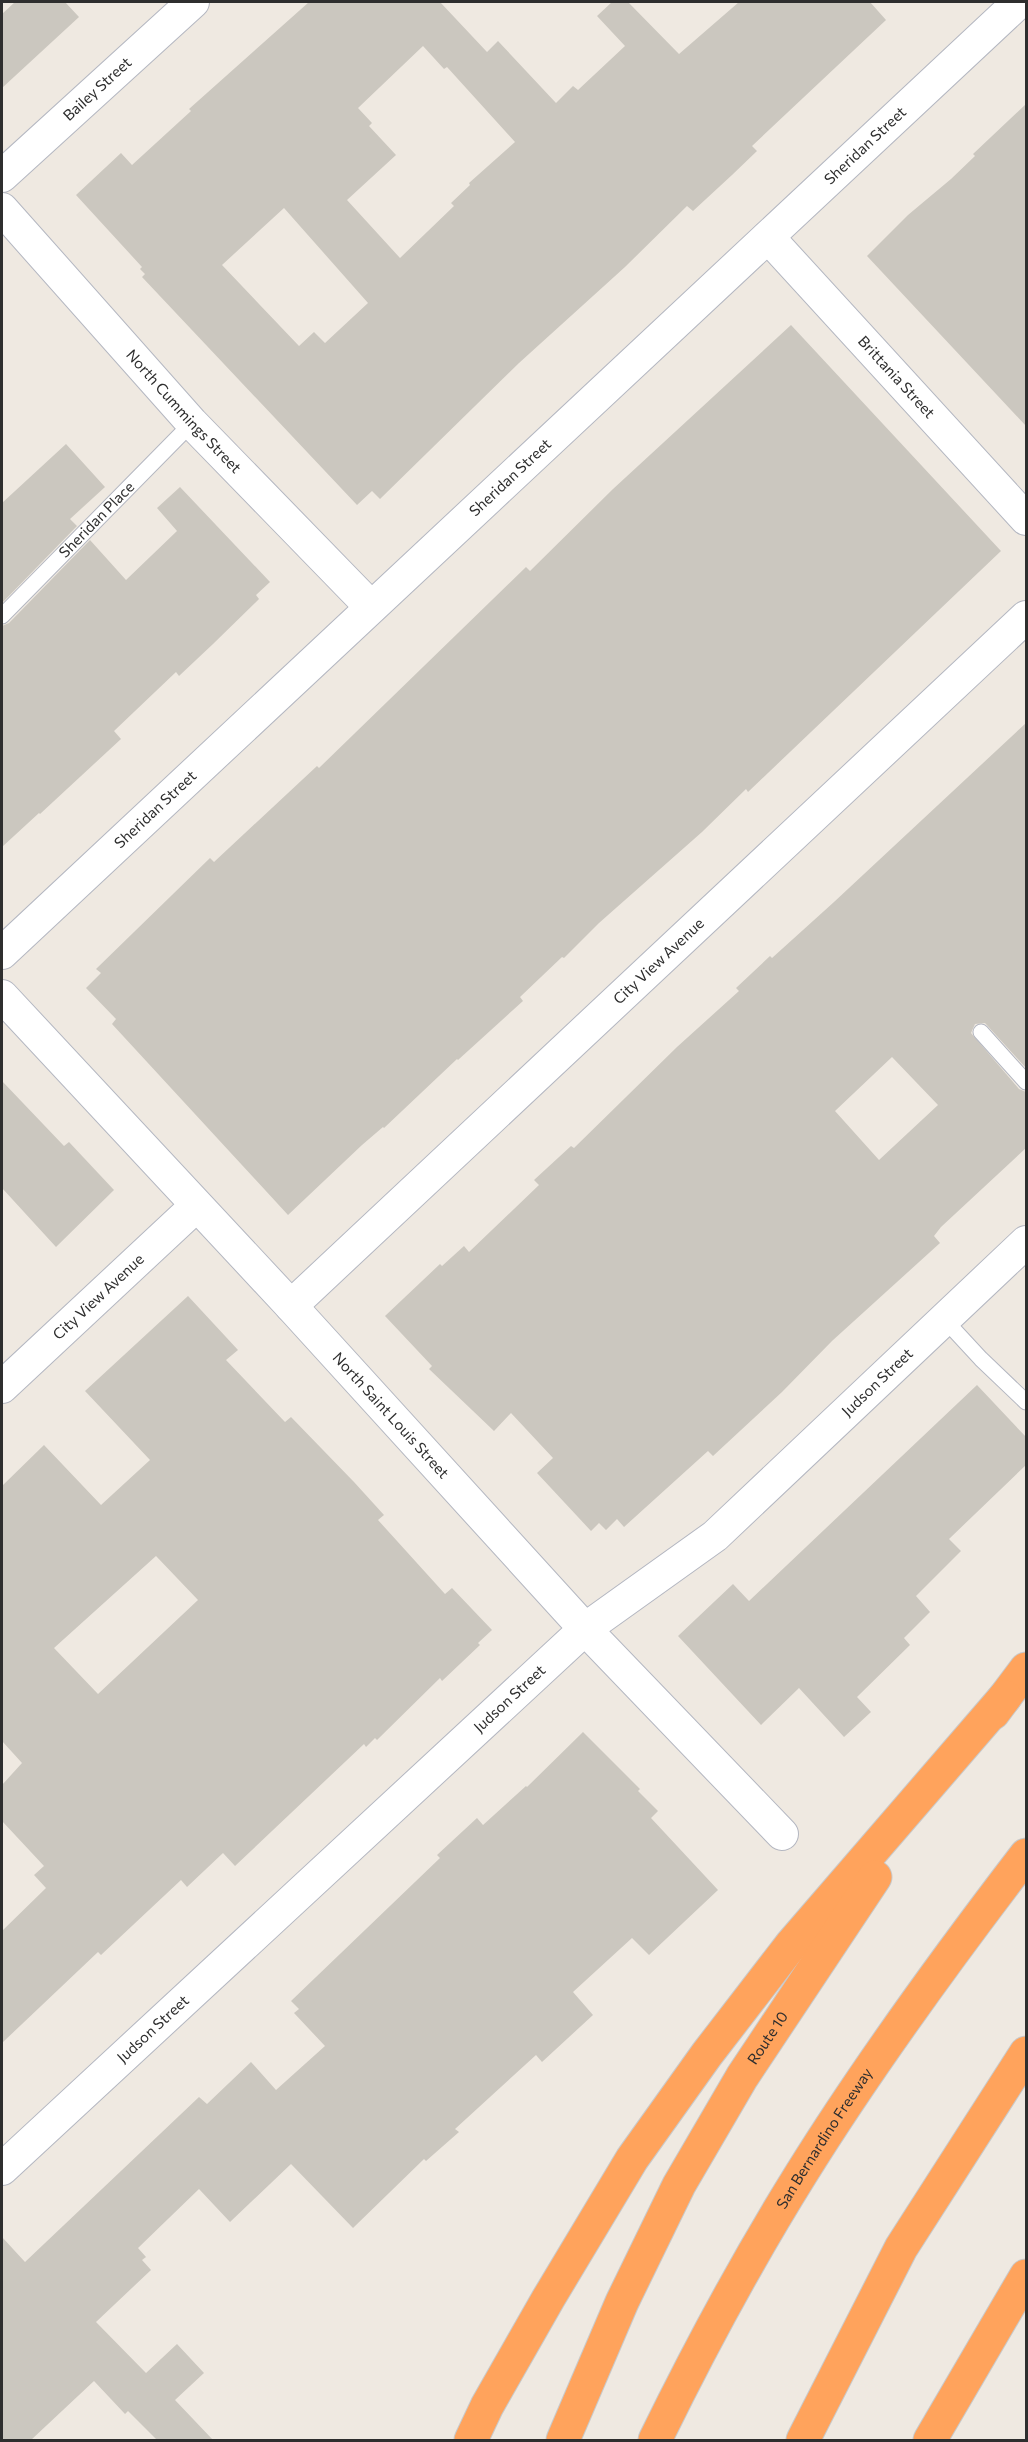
<svg xmlns="http://www.w3.org/2000/svg" width="1028" height="2442" font-family="Commissioner,sans-serif">
<style>
.building{fill:#cbc7bf;fill-rule:evenodd}
.lines{fill:none;stroke-linecap:round;stroke-linejoin:round}
.lane-casing{stroke:#b4b7c1;stroke-width:17}
.street-casing{stroke:#b4b7c1;stroke-width:34}
.highway-casing{stroke:#c9c9c9;stroke-width:35}
.lane{stroke:#fff;stroke-width:15}
.street{stroke:#fff;stroke-width:32}
.highway{stroke:#ffa35c;stroke-width:33}
.labels{text-anchor:middle;stroke-width:4.5;stroke-linejoin:round;paint-order:stroke}
.street-label{font-size:15px;fill:#2e2e2e;stroke:#fff}
</style>
<rect width="100%" height="100%" fill="#efe9e1"/>
<path class="building" d="M15,2H65L79,17L2,88V14Z
M309,2H440L487,52L498,41L556,103L573,86L578,90L625,46L597,16L612,2H628L679,54L739,2H870L886,20L752,146L757,151L732,175L693,211L687,206L625,267L519,363L380,499L372,491L357,505L142,277L145,274L140,269L142,267L76,195L121,153L132,165L191,111L189,109ZM423,46L444,69L447,67L515,142L469,183L470,185L451,203L454,206L400,258L347,200L396,155L369,126L372,123L358,108ZM284,208L368,303L325,343L314,332L299,346L222,265Z
M1026,104V426L867,256L908,215L951,179L975,156L973,154Z
M791,325L1001,551L748,792L746,789L702,832L599,923L564,958L562,957L520,997L523,1001L458,1060L457,1059L384,1128L383,1127L362,1145L288,1215L112,1024L116,1019L86,988L101,973L96,969L210,858L214,862L317,766L319,768L526,567L530,571L613,489Z
M66,444L105,487L70,519L77,526L2,603V503Z
M180,487L270,582L256,595L259,599L213,644L179,676L176,672L114,731L121,739L40,814L39,813L2,847V626L9,623L90,540L126,580L177,531L157,508Z
M1026,723V1068L985,1023L975,1024L971,1033L1019,1089L1026,1092V1148L941,1227L934,1236L940,1243L832,1341L782,1392L713,1456L708,1451L624,1527L617,1519L606,1530L599,1523L591,1531L537,1473L553,1458L511,1413L494,1431L429,1369L432,1366L385,1316L440,1264L442,1266L464,1246L469,1252L539,1185L534,1180L571,1146L574,1148L677,1047L739,991L736,988L770,956L772,958L834,902ZM892,1057L938,1105L879,1160L835,1111Z
M2,1081L64,1146L69,1142L114,1190L56,1247L2,1188Z
M188,1296L238,1350L226,1360L285,1422L291,1417L354,1482L384,1515L378,1520L445,1594L452,1588L492,1630L478,1643L480,1645L442,1681L440,1678L377,1740L375,1738L366,1747L364,1744L235,1866L223,1853L187,1887L181,1880L101,1955L98,1952L2,2043V1931L46,1888L34,1875L44,1866L2,1821V1785L22,1763L2,1741V1486L44,1445L101,1505L150,1460L85,1391ZM156,1556L198,1600L98,1694L54,1648Z
M977,1385L1026,1437V1465L949,1539L961,1551L916,1596L930,1612L904,1638L910,1645L857,1697L871,1712L844,1737L799,1688L761,1725L678,1636L733,1584L749,1601Z
M583,1732L640,1789L638,1791L658,1811L651,1818L718,1890L649,1955L632,1938L573,1992L593,2015L542,2062L536,2055L455,2129L459,2132L426,2161L424,2159L353,2228L291,2164L230,2222L199,2189L138,2248L146,2257L142,2260L151,2270L96,2322L146,2373L177,2344L204,2373L175,2400L213,2440H157L128,2411L125,2414L94,2381L31,2440H2V2237L25,2262L199,2097L207,2104L251,2062L276,2090L325,2046L294,2013L299,2009L291,2001L440,1858L437,1855L477,1818L483,1825L526,1786L527,1787Z"/>
<g class="lines">
<g class="lane-casing">
<g id="lane">
<path id="s1" d="M2,616L192,423"/>
<path d="M981,1032L1026,1082"/>
<path d="M944,1319L981,1359L1026,1402"/>
</g>
</g>
<g class="street-casing">
<g id="street">
<path id="s2" d="M2,176L193,2"/>
<path id="s3" d="M2,209L192,423L371,607"/>
<path id="s4" d="M768,237L1026,519"/>
<path id="s5" d="M2,953L1019,2"/>
<path id="s6" d="M2,996L291,1306L585,1629L782,1834"/>
<path id="s7" d="M291,1306L1026,617"/>
<path id="s8" d="M2,1387L196,1206"/>
<path id="s9" d="M2,2169L585,1629L715,1536L1026,1242"/>
</g>
</g>
<g class="highway-casing">
<g id="highway">
<path d="M993,1713L1026,1669"/>
<path d="M471,2440L487,2406L548,2299L632,2159L707,2054L791,1945L1005,1697"/>
<path id="s10" d="M563,2440L622,2302L679,2185L742,2077L875,1877"/>
<path id="s11" d="M655,2440C699,2350 748,2259 801,2174C870,2063 947,1958 1026,1855"/>
<path d="M803,2440L901,2248L1026,2053"/>
<path d="M930,2440L1026,2276"/>
</g>
</g>
<use href="#lane" class="lane"/>
<use href="#street" class="street"/>
<use href="#highway" class="highway"/>
</g>
<g class="labels">
<g class="street-label">
<text dy="5" stroke="none"><textPath href="#s2" startOffset="129">Bailey Street</textPath></text>
<text dy="5" stroke="none"><textPath href="#s5" startOffset="1182">Sheridan Street</textPath></text>
<text dy="5" stroke="none"><textPath href="#s4" startOffset="190">Brittania Street</textPath></text>
<text dy="5" stroke="none"><textPath href="#s3" startOffset="272">North Cummings Street</textPath></text>
<text dy="5" stroke="none"><textPath href="#s5" startOffset="696">Sheridan Street</textPath></text>
<text dy="5" stroke="none"><textPath href="#s1" startOffset="135">Sheridan Place</textPath></text>
<text dy="5" stroke="none"><textPath href="#s5" startOffset="210">Sheridan Street</textPath></text>
<text dy="5" stroke="none"><textPath href="#s7" startOffset="504">City View Avenue</textPath></text>
<text dy="5" stroke="none"><textPath href="#s8" startOffset="132">City View Avenue</textPath></text>
<text dy="5" stroke="none"><textPath href="#s9" startOffset="1178">Judson Street</textPath></text>
<text dy="5" stroke="none"><textPath href="#s6" startOffset="572">North Saint Louis Street</textPath></text>
<text dy="5" stroke="none"><textPath href="#s9" startOffset="692">Judson Street</textPath></text>
<text dy="5" stroke="none"><textPath href="#s9" startOffset="206">Judson Street</textPath></text>
<text dy="5" stroke="none"><textPath href="#s10" startOffset="452">Route 10</textPath></text>
<text dy="5" stroke="none"><textPath href="#s11" startOffset="346">San Bernardino Freeway</textPath></text>
</g>
</g>
<rect width="1028" height="2442" fill="none" stroke="#2e2e2e" stroke-width="6"/>
</svg>
